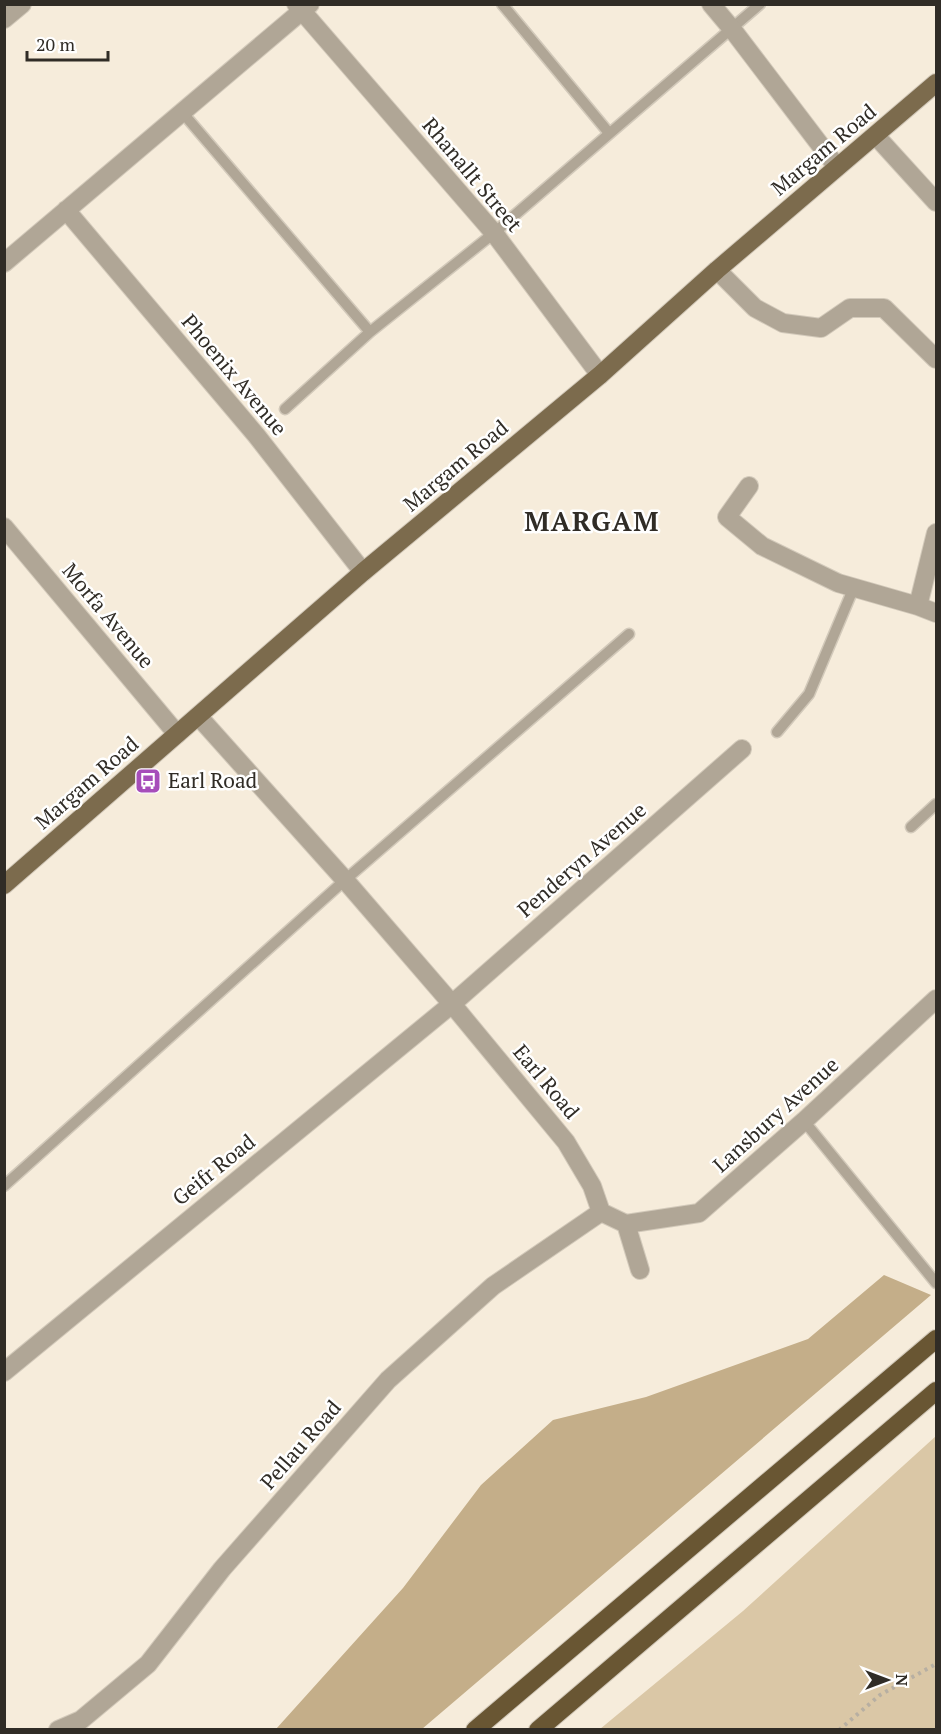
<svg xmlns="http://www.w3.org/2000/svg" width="941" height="1734" font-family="'PT Serif',serif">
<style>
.green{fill:#dac7a6}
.forest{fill:#c4ae89}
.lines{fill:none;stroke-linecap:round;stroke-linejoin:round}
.lane-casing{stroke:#d2c9ba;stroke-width:13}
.street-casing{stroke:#d2c9ba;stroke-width:20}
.primary-casing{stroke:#d2c9ba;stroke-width:20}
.highway-casing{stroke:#d2c9ba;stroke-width:20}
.path{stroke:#b7afa2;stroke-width:4;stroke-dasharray:3 4.5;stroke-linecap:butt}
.lane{stroke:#b0a696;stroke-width:10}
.street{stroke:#b0a696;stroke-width:18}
.primary{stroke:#7c6b4d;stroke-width:18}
.highway{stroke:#695633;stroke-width:18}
.labels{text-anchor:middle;stroke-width:5;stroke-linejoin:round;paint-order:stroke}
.street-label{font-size:21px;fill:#302c26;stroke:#fff}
.poi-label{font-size:21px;fill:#302c26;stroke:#fff;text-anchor:start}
.district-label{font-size:27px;font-weight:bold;letter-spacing:1.5px;fill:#302c26;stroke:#fff}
</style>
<rect width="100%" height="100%" fill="#f6ecdb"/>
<path class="green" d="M936,1436V1729H600L743,1611Z"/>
<path class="forest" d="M884,1275L931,1295L422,1729H276L403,1588L481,1485L553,1420L646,1397L808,1339Z"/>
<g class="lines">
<g class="lane-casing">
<path id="lane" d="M502,4L609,133
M182,112L370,332
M285,409L370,332L494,233L760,4
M777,732L809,694L854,587
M911,827L936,804
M804,1121L936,1283
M4,1186L345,880L629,634"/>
</g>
<g class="street-casing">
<path id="street" d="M296,4L494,233L600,375
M711,4L732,29L837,167
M4,19L22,4
M876,136L936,202
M66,210L256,435L363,572
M4,263L310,4
M717,270L755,308L783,323L821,328L850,308H884L936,359
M749,486L727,517L762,546L838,583L918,606L936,613
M4,527L177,734
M918,606L936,533
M199,717L345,880L452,1004L566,1142L592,1186L601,1212L626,1224L640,1270
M626,1224L699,1213L804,1121L936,999
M4,1372L452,1004L742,749
M58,1730L81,1720L148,1664L222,1569L388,1380L493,1286L601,1212"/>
</g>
<g class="primary-casing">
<path id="primary" d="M4,885L363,572L600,375L717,270L936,83"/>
</g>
<g class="highway-casing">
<path id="highway" d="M475,1730L936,1339
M538,1730L936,1391"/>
</g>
<path class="path" d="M839,1730L880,1695L936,1664"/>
<use href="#lane" class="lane"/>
<use href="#street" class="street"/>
<use href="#primary" class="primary"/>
<use href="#highway" class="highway"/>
</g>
<defs>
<g id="bus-square" transform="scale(1.35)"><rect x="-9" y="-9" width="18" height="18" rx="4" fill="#a64dba" stroke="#fff"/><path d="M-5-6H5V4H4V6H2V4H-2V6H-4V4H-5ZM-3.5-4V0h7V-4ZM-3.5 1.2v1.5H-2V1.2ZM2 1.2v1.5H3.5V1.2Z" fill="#fff"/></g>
</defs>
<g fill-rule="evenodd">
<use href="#bus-square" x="148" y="781"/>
</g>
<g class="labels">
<g class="street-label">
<text transform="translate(824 150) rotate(-40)" y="7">Margam Road</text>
<text transform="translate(472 175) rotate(50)" y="7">Rhanallt Street</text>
<text transform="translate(234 375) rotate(50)" y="7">Phoenix Avenue</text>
<text transform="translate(456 466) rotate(-40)" y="7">Margam Road</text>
<text transform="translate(108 616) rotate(50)" y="7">Morfa Avenue</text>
<text transform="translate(87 783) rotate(-41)" y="7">Margam Road</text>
<text transform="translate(582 860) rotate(-41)" y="7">Penderyn Avenue</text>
<text transform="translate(546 1082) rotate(50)" y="7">Earl Road</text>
<text transform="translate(776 1115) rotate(-42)" y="7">Lansbury Avenue</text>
<text transform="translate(214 1170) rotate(-39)" y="7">Geifr Road</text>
<text transform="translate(301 1445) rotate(-49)" y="7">Pellau Road</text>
</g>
<g class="poi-label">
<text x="168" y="788">Earl Road</text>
</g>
<g class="district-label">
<text x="592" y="531">MARGAM</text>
</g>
</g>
<rect width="941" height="1734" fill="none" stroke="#302c26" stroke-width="12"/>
<g transform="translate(887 1680) rotate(90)" stroke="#ffffff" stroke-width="4.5" paint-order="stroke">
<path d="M0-4.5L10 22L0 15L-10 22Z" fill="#302c26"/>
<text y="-9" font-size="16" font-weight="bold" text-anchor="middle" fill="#302c26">N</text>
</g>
<path d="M27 51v9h81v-9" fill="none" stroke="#302c26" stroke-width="3"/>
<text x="36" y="51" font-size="18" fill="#302c26" stroke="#ffffff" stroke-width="4.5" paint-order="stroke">20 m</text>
</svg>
